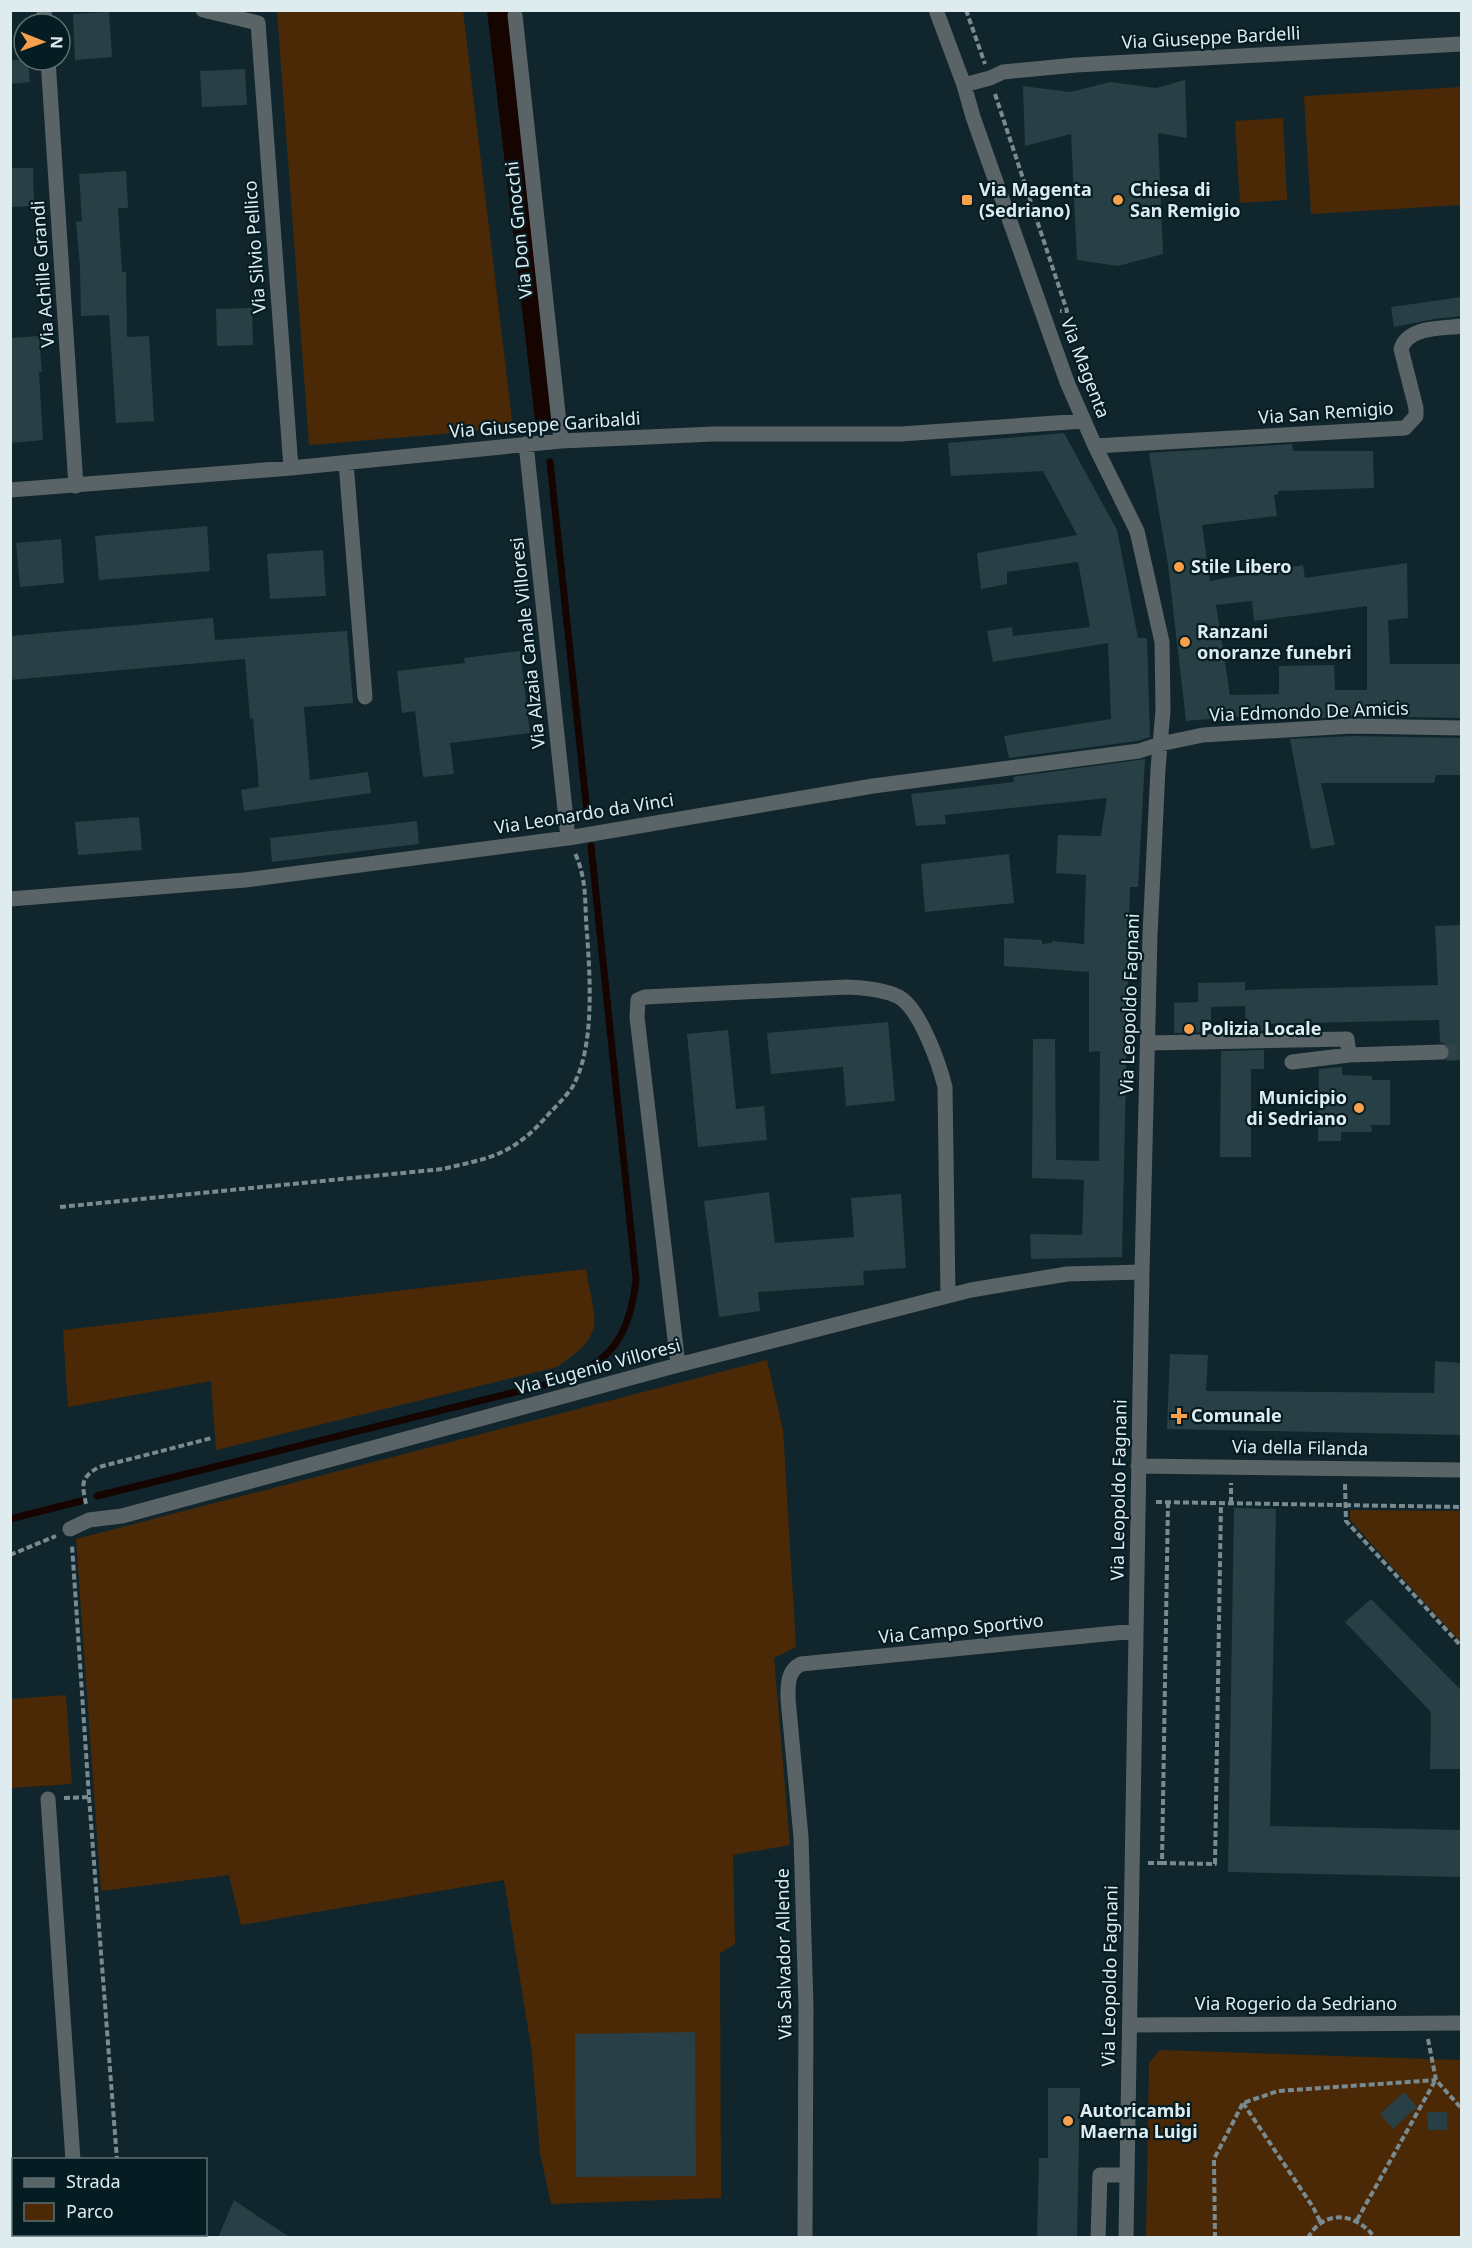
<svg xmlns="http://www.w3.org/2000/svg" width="1472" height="2248" font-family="'Noto Sans',sans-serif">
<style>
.green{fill:#4b2907}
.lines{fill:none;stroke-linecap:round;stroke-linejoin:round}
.stream{stroke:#160400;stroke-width:7}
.canal{stroke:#160400;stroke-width:22}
.building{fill:#283f46;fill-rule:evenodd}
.minor-tunnel{stroke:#2f4449;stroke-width:15;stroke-dasharray:15 8;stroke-linecap:butt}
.path{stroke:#798b90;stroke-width:4;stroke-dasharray:6 3;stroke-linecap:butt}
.minor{stroke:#5a6467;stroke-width:15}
.poi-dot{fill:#f9a04c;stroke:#061c23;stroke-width:2}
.labels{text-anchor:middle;stroke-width:4.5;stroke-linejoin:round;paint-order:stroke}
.street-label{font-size:18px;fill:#deecf0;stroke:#061c23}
.poi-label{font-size:18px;font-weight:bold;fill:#deecf0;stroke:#061c23;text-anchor:start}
</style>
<rect width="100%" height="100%" fill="#10262c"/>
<path class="green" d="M277,11H463L513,428L309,445Z
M1461,87V205L1311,214L1304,96Z
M1283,118L1287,200L1240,203L1235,121Z
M586,1269C595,1324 608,1332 557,1367L216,1450L211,1381L68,1407L63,1330Z
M767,1360L783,1430L796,1647L774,1658L790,1845L733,1855L735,1944L720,1953L721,2198L551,2204L540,2153L532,2053L504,1880L241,1925L229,1875L101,1891L76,1539Z
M1350,1510L1461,1511V1643L1350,1520Z
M66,1695L72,1784L11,1788V1699Z
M1160,2050L1461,2060V2237L1146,2238L1149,2063Z"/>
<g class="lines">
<path class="stream" d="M550,462L587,812
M97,1496L556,1382C611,1364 630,1336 636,1279L591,846
M10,1519L81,1501"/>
<path class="canal" d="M498,10L546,419"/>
</g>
<path class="building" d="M109,12L112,57L75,60L73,14Z
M10,60H28L30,82L10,84Z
M245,69L247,105L202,107L200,71Z
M1185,80L1187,138L1158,133L1163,254L1118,266L1077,260L1071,134L1025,146L1023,86L1070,92L1110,82L1156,88Z
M10,168H33L34,206L10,207Z
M126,171L128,208H118L122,272H126L127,337L149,336L154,421L116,423L109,315L81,316L80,265L76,222L82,221L79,174Z
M1461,297V316L1434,319L1394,327L1391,307Z
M252,308L253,345L217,346L216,309Z
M39,336L42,372H39L43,440L10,443V338Z
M1064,433L1117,530L1138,638H1147L1150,737L1137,741L1009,758L1004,736L1111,719L1108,643L993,662L987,631L1012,627L1013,636L1090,627L1078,562L1007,572V584L981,589L977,553L1077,535L1043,471L951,476L948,443Z
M1292,444L1293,451H1373L1374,488L1278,491V494L1274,495L1277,516L1202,525L1210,581L1303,565L1305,578L1407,563L1408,618L1388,620L1390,664H1461V718L1352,716L1287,720L1286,713L1186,721L1168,565L1149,453ZM1252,601L1254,621L1367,606V690H1335L1334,665L1279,666V694L1230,695L1216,605Z
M207,526L210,571L99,580L95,536Z
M61,539L64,583L20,587L16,543Z
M323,550L326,596L270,599L267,554Z
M213,618L215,640L347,631L353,703L304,707L310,780L368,772L371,793L244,811L241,790L259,787L253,718L250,719L245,659L10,680V636Z
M520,651L530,733L450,743L454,774L423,777L415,711L402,713L397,671L465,663L464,658Z
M1352,736L1461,738V775H1436L1434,783H1321L1335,845L1311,849L1290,739Z
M1145,759L1138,887H1130L1122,1257L1031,1259L1030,1234L1082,1235L1084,1180L1032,1178L1033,1039H1055L1056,1160L1099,1161L1100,1051L1089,1052V972L1004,966V938L1042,940V944L1052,943V941L1084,944L1086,875L1056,873L1058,835L1101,836L1107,798L945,815L946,824L916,826L911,794L1014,782L1013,777Z
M139,817L142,850L78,855L75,822Z
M417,821L419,844L272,862L270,838Z
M1009,854L1014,903L925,912L921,864Z
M1461,925V1060L1446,1061L1450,1056L1451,1051L1446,1044L1440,1042L1439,1020L1264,1024V1031H1246L1245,1006L1211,1007V1032L1174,1033V1003L1198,1002V983L1245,982V990L1438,985L1435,926Z
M888,1022L895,1101L846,1106L843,1067L771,1074L767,1033Z
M728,1030L736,1109L764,1106L767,1140L698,1147L687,1034Z
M1264,1050V1069H1251V1157H1220L1221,1051Z
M1342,1067V1075L1372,1076V1080H1390V1125H1371L1372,1132H1341V1141H1318L1319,1069Z
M769,1192L775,1243L854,1237L851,1198L901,1194L906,1268L863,1271L864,1285L758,1292L760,1311L719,1317L704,1201Z
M1170,1354L1208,1355L1206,1391L1434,1393L1435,1361L1461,1363V1435L1167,1429Z
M1234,1508L1276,1509L1270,1826L1461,1830V1877L1228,1872Z
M1371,1599L1461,1690V1769H1430L1431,1712L1345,1622Z
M695,2032L696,2176L576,2177L575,2034Z
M1048,2088H1080L1077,2238H1037L1039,2158H1048Z
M1404,2092L1417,2107L1393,2129L1380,2114Z
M1427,2112H1447V2130H1428Z
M234,2200L250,2211L291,2238H218Z"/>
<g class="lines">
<path class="minor-tunnel" d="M1441,1052L1462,1051"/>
<path class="path" d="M966,10L985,64
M995,94L1067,311H1060
M60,1207L443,1169C462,1164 482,1161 500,1153C518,1145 533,1132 546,1117C555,1107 566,1097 573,1086C595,1046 590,977 587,933C584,902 588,883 575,853
M1345,1484L1346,1521L1462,1647
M1156,1502L1462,1507
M1168,1502L1162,1863L1215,1864L1221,1503
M1231,1503V1483
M86,1504C82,1484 80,1478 99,1467L212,1438
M10,1555L56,1536
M89,1797L117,2160
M64,1798L89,1797L72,1545
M1148,1863H1162
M1428,2039L1436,2080L1462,2109
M1243,2103L1313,2207L1321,2223
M10,2194H14
M1357,2220L1435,2081
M123,2234L124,2238
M1215,2238L1214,2159L1243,2103L1278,2091L1436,2080
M1308,2238C1324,2208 1357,2213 1375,2238"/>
<path class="minor" d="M44,10L45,24
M203,10L258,23L291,468
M936,10L964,85L973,117L1067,382L1095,446L1137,531L1162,642L1163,710L1158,769L1150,935L1142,1272L1126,2238
M515,15L561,441
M48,60L76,486
M964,85L990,78L1003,72L1076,65L1462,44
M526,444L568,838
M1095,446L1405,428L1416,416V408L1401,349C1408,326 1441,329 1462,326
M346,463L365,697
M10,490L291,468L561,441L713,434H901L1084,421
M10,899L245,880L568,838L873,786L1139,751L1160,744L1203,735L1352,726L1462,728
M1148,1043L1347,1039L1349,1055L1441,1052
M1292,1062L1349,1055
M678,1365L637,1017L638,1000L645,997L846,987C860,987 890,990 902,999C921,1013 939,1063 945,1087L948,1296
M1138,1466L1462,1470
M70,1529L89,1520L122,1516L678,1365L971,1290L1067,1274L1142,1272
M48,1799L73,2160
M1130,2025L1462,2023
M76,2238V2234
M805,2238L806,2007L801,1837L788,1699C788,1685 787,1671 801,1664L1136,1631
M1098,2238L1100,2175H1127"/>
</g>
<g class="poi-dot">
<rect x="961" y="194" width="12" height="12" rx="3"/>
<circle cx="1118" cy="200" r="6"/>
<circle cx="1179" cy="567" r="6"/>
<circle cx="1185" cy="642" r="6"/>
<circle cx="1189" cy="1029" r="6"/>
<circle cx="1359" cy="1108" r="6"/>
<path d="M1176 1407h6v6h6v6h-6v6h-6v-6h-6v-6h6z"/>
<circle cx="1068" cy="2121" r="6"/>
</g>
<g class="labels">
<g class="street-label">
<text transform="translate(1211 38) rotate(-3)" y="6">Via Giuseppe Bardelli</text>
<text transform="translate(519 230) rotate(-96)" y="6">Via Don Gnocchi</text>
<text transform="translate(255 247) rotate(-94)" y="6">Via Silvio Pellico</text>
<text transform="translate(43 274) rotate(-94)" y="6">Via Achille Grandi</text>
<text transform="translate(1085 368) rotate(69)" y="6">Via Magenta</text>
<text transform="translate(1326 413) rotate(-4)" y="6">Via San Remigio</text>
<text transform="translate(545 425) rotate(-4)" y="6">Via Giuseppe Garibaldi</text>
<text transform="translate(528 643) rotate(-96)" y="6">Via Alzaia Canale Villoresi</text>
<text transform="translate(1309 712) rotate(-2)" y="6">Via Edmondo De Amicis</text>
<text transform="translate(584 814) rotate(-9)" y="6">Via Leonardo da Vinci</text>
<text transform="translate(1130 1004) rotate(-88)" y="6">Via Leopoldo Fagnani</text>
<text transform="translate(598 1367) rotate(-15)" y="6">Via Eugenio Villoresi</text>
<text transform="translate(1300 1448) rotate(1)" y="6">Via della Filanda</text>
<text transform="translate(1119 1490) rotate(-89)" y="6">Via Leopoldo Fagnani</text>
<text transform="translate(961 1629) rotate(-6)" y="6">Via Campo Sportivo</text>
<text transform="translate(784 1954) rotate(-91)" y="6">Via Salvador Allende</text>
<text transform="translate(1110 1976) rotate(-89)" y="6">Via Leopoldo Fagnani</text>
<text x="1296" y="2010">Via Rogerio da Sedriano</text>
</g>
<g class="poi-label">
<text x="979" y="196">Via Magenta<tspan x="979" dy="21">(Sedriano)</tspan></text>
<text x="1130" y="196">Chiesa di<tspan x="1130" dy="21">San Remigio</tspan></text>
<text x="1191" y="573">Stile Libero</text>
<text x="1197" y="638">Ranzani<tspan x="1197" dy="21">onoranze funebri</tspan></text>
<text x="1201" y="1035">Polizia Locale</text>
<text x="1347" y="1104" text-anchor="end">Municipio<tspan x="1347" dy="21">di Sedriano</tspan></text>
<text x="1191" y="1422">Comunale</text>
<text x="1080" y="2117">Autoricambi<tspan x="1080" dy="21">Maerna Luigi</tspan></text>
</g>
</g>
<rect width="1472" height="2248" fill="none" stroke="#deecf0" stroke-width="24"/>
<rect x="12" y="2158" width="195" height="78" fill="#061c23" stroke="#5c6f75" stroke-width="1.5"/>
<rect x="24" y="2178" width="30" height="9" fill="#5a6467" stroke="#5c6f75" stroke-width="1.5"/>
<text x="66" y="2188" font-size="18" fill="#deecf0">Strada</text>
<rect x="24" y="2203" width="30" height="18" fill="#4b2907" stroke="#5c6f75" stroke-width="1.5"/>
<text x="66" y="2218" font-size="18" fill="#deecf0">Parco</text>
<g transform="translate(42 42) rotate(91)"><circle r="28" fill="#061c23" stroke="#5c6f75" stroke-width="1.5"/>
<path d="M0-4.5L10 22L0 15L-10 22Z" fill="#f9a04c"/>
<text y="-9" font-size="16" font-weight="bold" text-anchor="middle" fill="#deecf0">N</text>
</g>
</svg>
